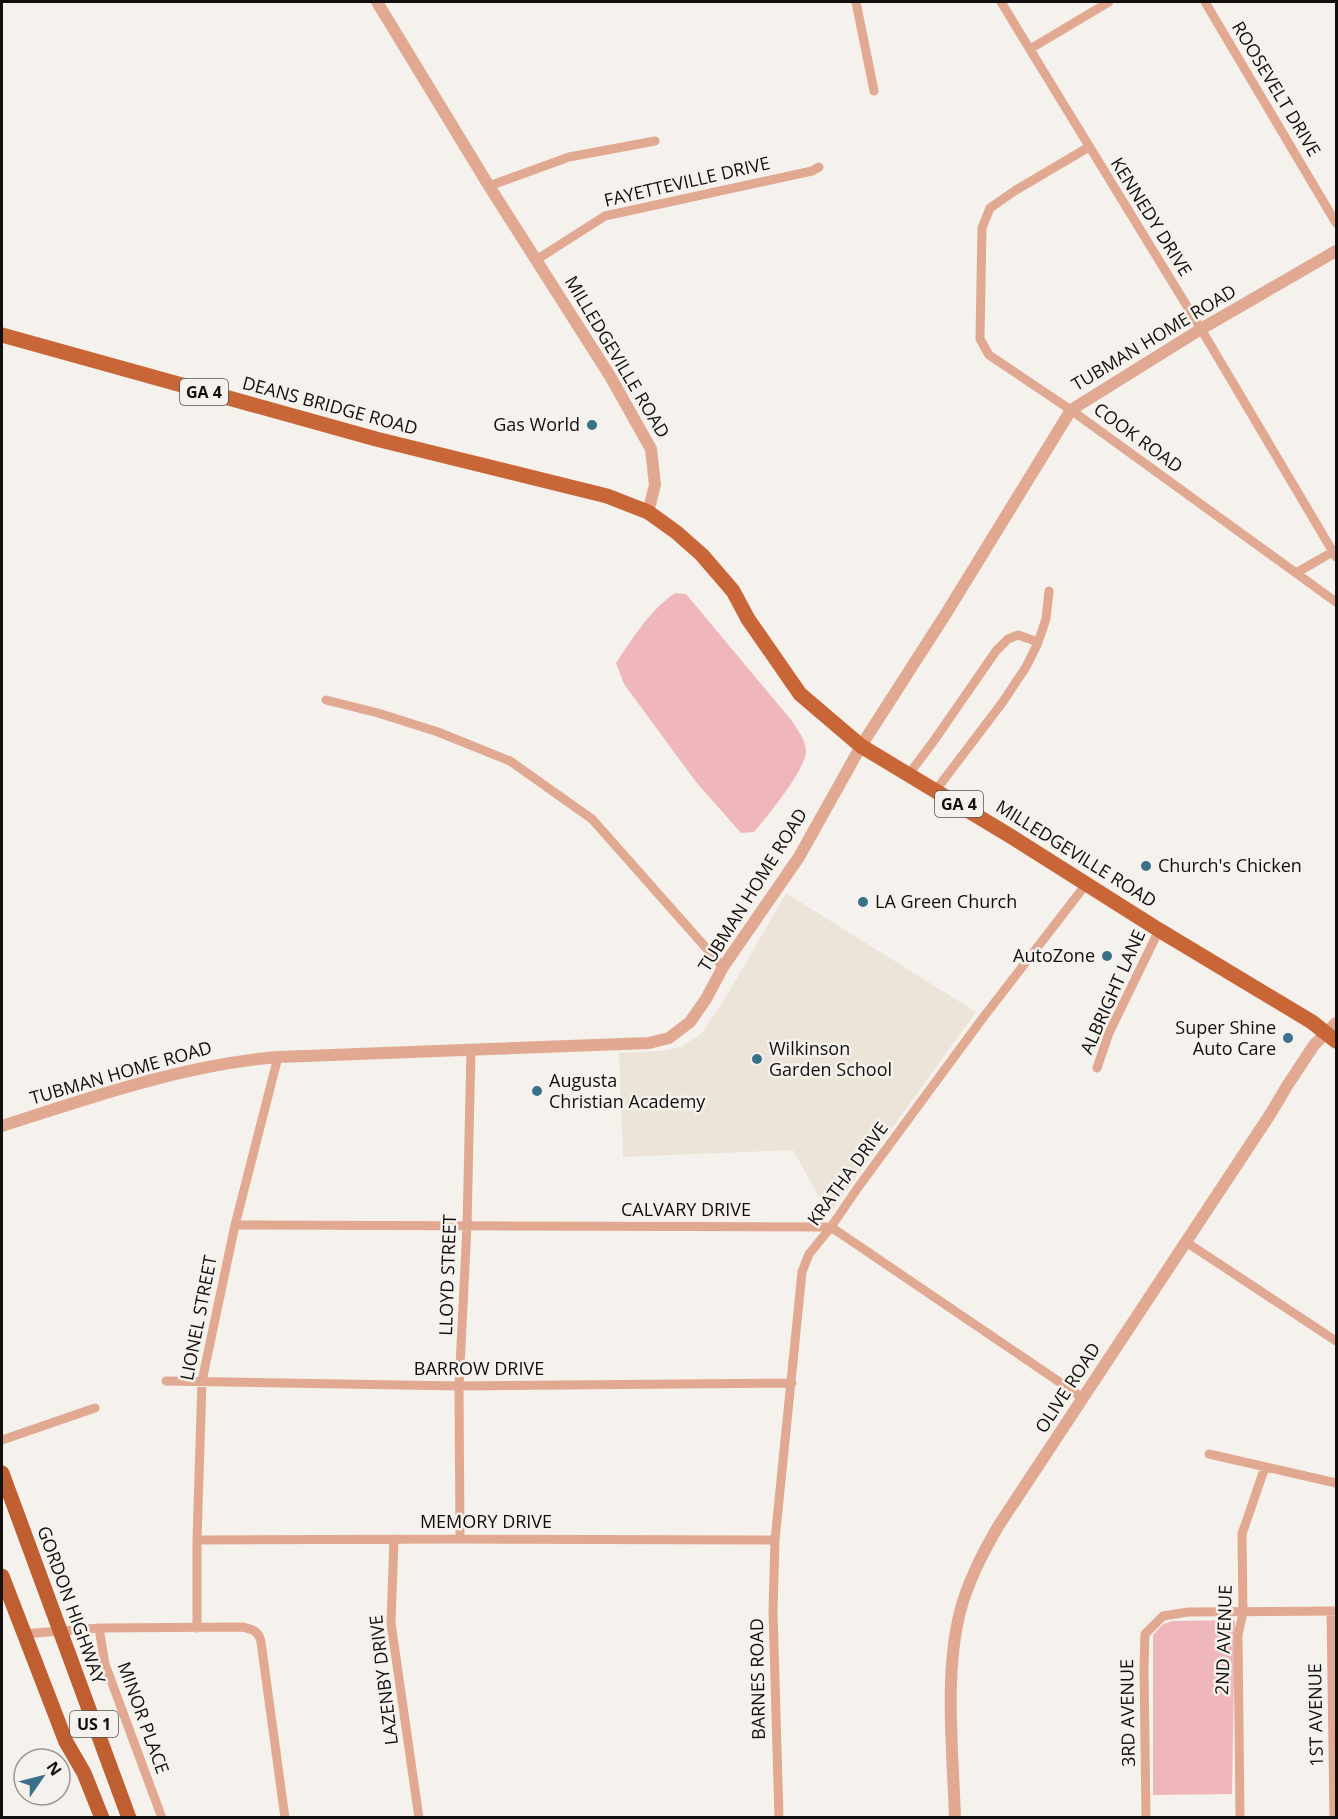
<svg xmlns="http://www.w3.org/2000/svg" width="1338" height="1819" font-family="'Open Sans',sans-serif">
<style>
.built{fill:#ece4d8}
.green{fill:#efb7bc}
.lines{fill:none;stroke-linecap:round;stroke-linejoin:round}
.minor{stroke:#e1a991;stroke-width:9}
.tertiary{stroke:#e1a991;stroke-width:12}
.primary{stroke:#c96637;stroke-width:15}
.trunk{stroke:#be5e31;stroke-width:15}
.poi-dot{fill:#39718b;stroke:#f5f1ec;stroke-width:2}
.labels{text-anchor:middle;stroke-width:5;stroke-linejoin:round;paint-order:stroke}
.shield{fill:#f5f1ec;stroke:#555451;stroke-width:1.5}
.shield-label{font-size:16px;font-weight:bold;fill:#11100e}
.street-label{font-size:18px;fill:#11100e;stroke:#f5f1ec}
.poi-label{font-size:18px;fill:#11100e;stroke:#f5f1ec;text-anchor:start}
</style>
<rect width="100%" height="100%" fill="#f5f1ec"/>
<path class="built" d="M786,893L976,1012L829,1215L793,1150L623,1157L619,1053L661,1051L681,1047L701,1034L729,992Z"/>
<path class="green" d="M675,593L686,594L792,721C798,731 806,740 806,752C805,770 767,817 754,832L741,833L696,782L624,684L616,663C633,638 649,611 675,593Z
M1235,1620L1232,1794L1153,1795V1635L1163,1624L1173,1621Z"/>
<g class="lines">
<path class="minor" d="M856,2L874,91
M1001,2L1201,329L1336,557
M1205,2L1336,223
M1030,49L1109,2
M1089,147L1016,190L990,208L982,228L980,339L989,355L1071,410L1336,602
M489,186L569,157L655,141
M536,260L605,216L812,171L819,167
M1296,573L1336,550
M326,700L378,713L438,732L510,761L592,819L723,967
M909,774L933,742L996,651L1008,639L1018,635L1038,642
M936,790L1002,703L1026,667L1037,645L1046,619L1049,591
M1097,1068L1109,1033L1159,930
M235,1225L831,1227L1083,1398
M1186,1242L1336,1341
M166,1381L459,1386L792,1383
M2,1440L95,1408
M1209,1454L1336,1483
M394,1539L391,1623L419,1818
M460,1539L459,1386L467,1226L471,1049
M197,1540L460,1539L775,1540
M1331,1611L1334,1818
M99,1628L105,1664L162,1818
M197,1628V1540L202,1381L235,1225L278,1057
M23,1634L99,1628L242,1627C252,1629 259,1631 261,1642L285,1818
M779,1818L773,1611L775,1540L802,1272L809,1254L831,1227L859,1186L982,1019L1087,883
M1146,1818L1144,1667L1145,1634L1163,1616L1188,1612L1336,1611
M1240,1818L1238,1635L1243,1613L1242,1534L1265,1467"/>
<path class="tertiary" d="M377,2L489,186L610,376L651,449L655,485L648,512
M2,1126C92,1097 183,1065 278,1057L649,1043L669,1038L690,1022L706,999L723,967L799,857L861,746L947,612L1071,410L1201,329L1336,251
M955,1818C953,1753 944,1675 960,1612C968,1581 983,1552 999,1525L1271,1113L1287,1086L1314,1045L1336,1023"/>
<path class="primary" d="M2,335L376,439L607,496L648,512L676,532L702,555L733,591L748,619L800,694L861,746L1012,837L1159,930L1312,1022L1336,1041"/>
<path class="trunk" d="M2,1473L129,1818
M2,1576L66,1742L84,1773L102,1818"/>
</g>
<g class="poi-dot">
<circle cx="592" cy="425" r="6"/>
<circle cx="1146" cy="866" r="6"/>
<circle cx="863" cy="902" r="6"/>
<circle cx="1107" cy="956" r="6"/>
<circle cx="1288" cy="1038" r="6"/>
<circle cx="757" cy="1059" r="6"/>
<circle cx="537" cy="1091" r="6"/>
</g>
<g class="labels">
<g class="shield">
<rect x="180" y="379" width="48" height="26" rx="4.5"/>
<rect x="935" y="791" width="48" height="26" rx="4.5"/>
<rect x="70" y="1711" width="48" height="26" rx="4.5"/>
</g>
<g class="shield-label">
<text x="204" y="398">GA 4</text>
<text x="959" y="810">GA 4</text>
<text x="94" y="1730">US 1</text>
</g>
<g class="street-label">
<text transform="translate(1276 89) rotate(59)" y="6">ROOSEVELT DRIVE</text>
<text transform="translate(687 182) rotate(-13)" y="6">FAYETTEVILLE DRIVE</text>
<text transform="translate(1151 217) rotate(58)" y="6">KENNEDY DRIVE</text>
<text transform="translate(1154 338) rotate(-31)" y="6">TUBMAN HOME ROAD</text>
<text transform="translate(617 357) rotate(59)" y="6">MILLEDGEVILLE ROAD</text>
<text transform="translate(330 406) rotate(15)" y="6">DEANS BRIDGE ROAD</text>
<text transform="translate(1138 438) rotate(36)" y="6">COOK ROAD</text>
<text transform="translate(1076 854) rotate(32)" y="6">MILLEDGEVILLE ROAD</text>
<text transform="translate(753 890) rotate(-58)" y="6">TUBMAN HOME ROAD</text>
<text transform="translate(1113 992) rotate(-66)" y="6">ALBRIGHT LANE</text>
<text transform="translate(121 1073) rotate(-16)" y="6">TUBMAN HOME ROAD</text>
<text transform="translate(848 1174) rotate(-54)" y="6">KRATHA DRIVE</text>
<text x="686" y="1216">CALVARY DRIVE</text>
<text transform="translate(448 1275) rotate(-88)" y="6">LLOYD STREET</text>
<text transform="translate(199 1318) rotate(-79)" y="6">LIONEL STREET</text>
<text x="479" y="1375">BARROW DRIVE</text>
<text transform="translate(1068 1388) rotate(-57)" y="6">OLIVE ROAD</text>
<text x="486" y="1528">MEMORY DRIVE</text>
<text transform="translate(71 1605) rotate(70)" y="6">GORDON HIGHWAY</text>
<text transform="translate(1224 1640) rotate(-88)" y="6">2ND AVENUE</text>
<text transform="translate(758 1679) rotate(-91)" y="6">BARNES ROAD</text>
<text transform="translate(384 1680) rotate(-97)" y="6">LAZENBY DRIVE</text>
<text transform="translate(1128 1713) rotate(-91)" y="6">3RD AVENUE</text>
<text transform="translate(1316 1715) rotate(-91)" y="6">1ST AVENUE</text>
<text transform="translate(143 1718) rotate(70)" y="6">MINOR PLACE</text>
</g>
<g class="poi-label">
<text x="580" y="431" text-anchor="end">Gas World</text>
<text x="1158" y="872">Church's Chicken</text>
<text x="875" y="908">LA Green Church</text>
<text x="1095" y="962" text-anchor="end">AutoZone</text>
<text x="1276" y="1034" text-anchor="end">Super Shine<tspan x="1276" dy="21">Auto Care</tspan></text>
<text x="769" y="1055">Wilkinson<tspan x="769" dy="21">Garden School</tspan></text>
<text x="549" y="1087">Augusta<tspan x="549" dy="21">Christian Academy</tspan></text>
</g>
</g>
<rect width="1338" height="1819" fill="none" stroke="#11100e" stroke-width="6"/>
<g transform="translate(42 1777) rotate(55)"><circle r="28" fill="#f5f1ec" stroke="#9a9793" stroke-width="1.5"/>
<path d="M0-4.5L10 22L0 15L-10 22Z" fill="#39718b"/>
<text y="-9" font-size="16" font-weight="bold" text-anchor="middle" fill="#11100e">N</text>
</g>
</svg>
